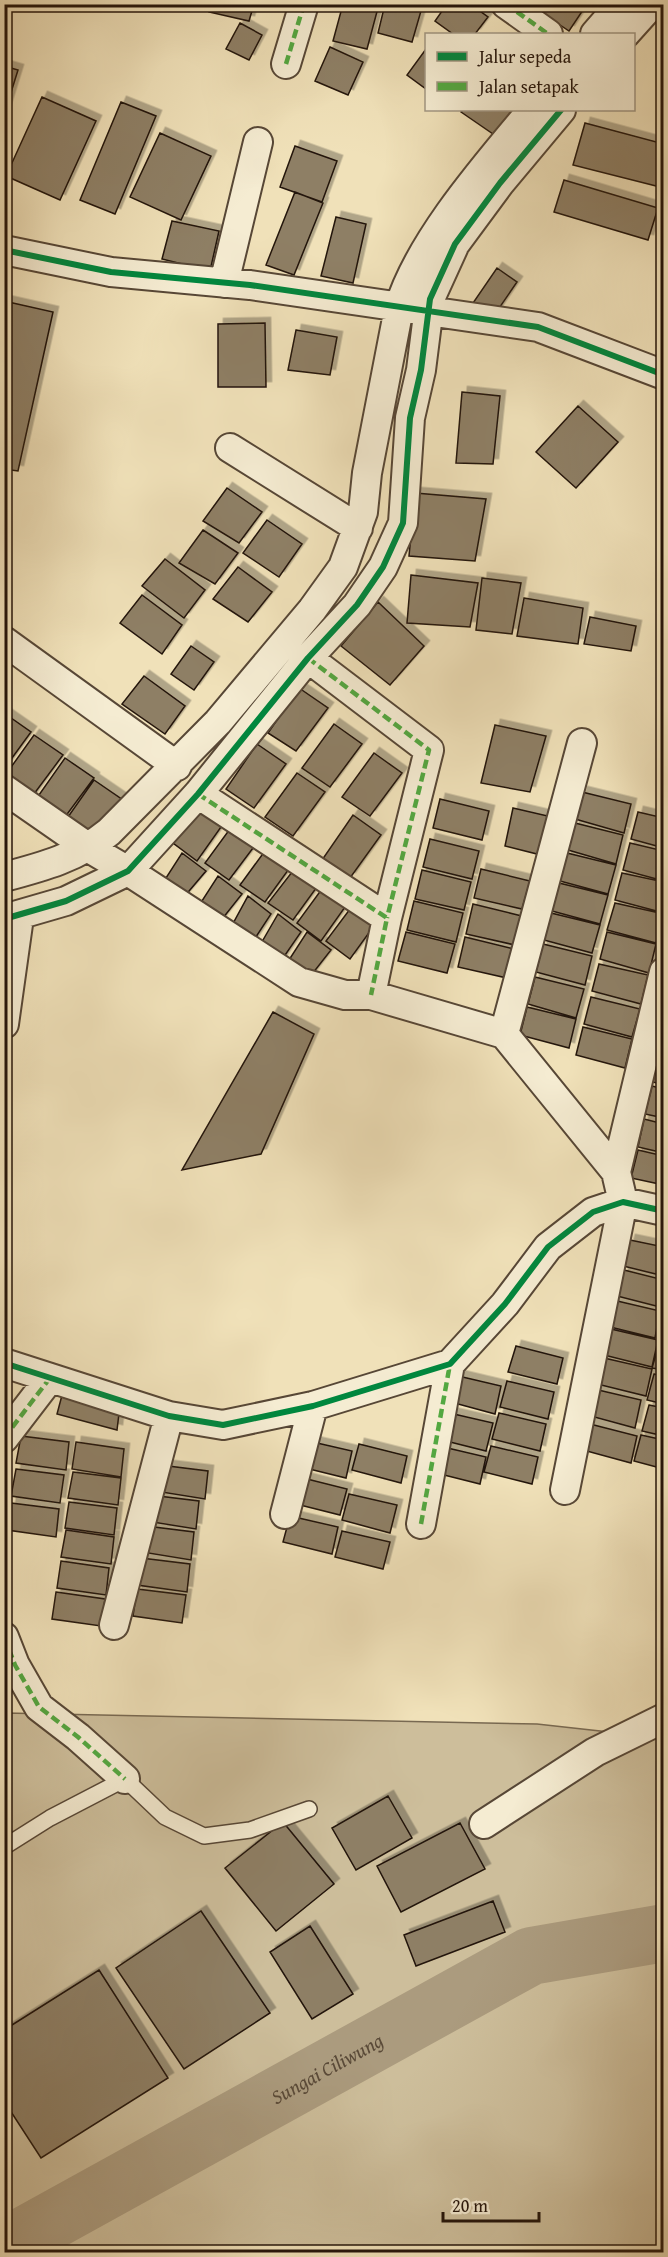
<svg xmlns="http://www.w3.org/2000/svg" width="668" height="2257" font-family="'Gentium Book Plus',serif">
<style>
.green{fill:#cdbe9b;stroke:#786952;stroke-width:1.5}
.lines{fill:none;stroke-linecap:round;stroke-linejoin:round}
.river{stroke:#ab9b7e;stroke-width:58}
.building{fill:#8e7f65;stroke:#24140a;stroke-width:1.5;filter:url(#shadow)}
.lane-casing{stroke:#574736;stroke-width:18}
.street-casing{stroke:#574736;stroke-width:32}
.lane{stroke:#f5ecd2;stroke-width:15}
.street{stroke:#f5ecd2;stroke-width:28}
.quiet{stroke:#53a841;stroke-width:4.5;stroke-dasharray:9 4.5;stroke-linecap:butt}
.cycleway-casing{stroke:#f5ecd2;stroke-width:10}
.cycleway{stroke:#00873e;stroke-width:6}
.labels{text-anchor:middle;stroke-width:4.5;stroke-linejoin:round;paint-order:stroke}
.water-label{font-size:20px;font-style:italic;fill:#5a4a38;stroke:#f5ecd2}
</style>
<defs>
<filter id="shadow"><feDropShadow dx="5.5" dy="-5.5" stdDeviation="0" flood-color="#0004"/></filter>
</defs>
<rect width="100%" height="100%" fill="#f0e1b9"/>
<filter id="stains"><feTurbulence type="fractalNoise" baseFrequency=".00333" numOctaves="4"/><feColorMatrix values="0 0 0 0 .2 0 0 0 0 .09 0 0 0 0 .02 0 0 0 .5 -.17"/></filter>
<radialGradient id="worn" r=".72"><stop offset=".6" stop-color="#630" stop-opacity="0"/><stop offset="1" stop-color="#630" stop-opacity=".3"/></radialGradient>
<path class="green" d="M5,1713L537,1724L663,1738V2252H5Z"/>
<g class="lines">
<path class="river" id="s1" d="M4,2247L531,1956L664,1933"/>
</g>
<path class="building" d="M211,4H254L249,21L209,12Z
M343,4H379L367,49L333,41Z
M385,4H423L412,42L378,33Z
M447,4H470L488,17L475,34H453L435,21Z
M529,4H587L569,31Z
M240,23L262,35L249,60L226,49Z
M330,47L363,62L348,95L315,81Z
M426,49V89L407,75Z
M4,66L18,70L4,115Z
M42,97L96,121L60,200L6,176Z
M121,102L156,116L115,214L80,200Z
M463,110H516L496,136L461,112Z
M585,123L664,144V188L573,165Z
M160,133L211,156L181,220L130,197Z
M295,146L337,161L322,202L280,187Z
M564,180L658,208L648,240L554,212Z
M295,192L323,203L294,275L266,265Z
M336,217L366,224L353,283L321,276Z
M172,221L219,231L210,271L162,259Z
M497,268L517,282L493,317L473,303Z
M4,301L53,312L18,471L4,469Z
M265,323L266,387H218V324Z
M296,330L337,337L330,375L288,370Z
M462,392L500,396L493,464L456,463Z
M578,406L618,442L576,488L536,452Z
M664,464V492L658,491Z
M227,488L262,512L239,543L203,521Z
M415,493L486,499L475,561L409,556Z
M267,520L302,544L279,577L243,553Z
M203,530L238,553L215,584L179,563Z
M165,559L205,590L184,618L142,586Z
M238,567L272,592L248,622L213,599Z
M411,575L478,583L470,627L407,623Z
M482,578L521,583L512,634L476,630Z
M142,595L182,625L162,654L120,623Z
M524,598L583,608L578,644L517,636Z
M378,602L424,646L390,685L341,646Z
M590,617L636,626L631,651L584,644Z
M191,646L214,662L194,690L171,674Z
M144,676L185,706L165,734L122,704Z
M299,688L328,708L296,751L268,733Z
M4,713L31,732L4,769Z
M334,724L362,744L330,787L302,768Z
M495,725L546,736L530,792L481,783Z
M34,735L63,755L31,798L4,777Z
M257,744L286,764L254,808L226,789Z
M374,753L402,773L370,816L342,797Z
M65,758L94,778L62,821L34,802Z
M297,773L325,792L293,836L265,817Z
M94,780L123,800L91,843L63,824Z
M582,792L631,804L624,833L575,819Z
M440,799L489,811L482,840L433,828Z
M203,803L226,820L197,861L173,843Z
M513,808L552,817L541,855L505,846Z
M638,812L664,818V848L631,839Z
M353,815L381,835L350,878L322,860Z
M235,822L259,840L229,880L205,863Z
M575,823L623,835L616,864L568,850Z
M430,839L479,851L472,879L423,867Z
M630,843L664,851V881L623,870Z
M270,844L294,862L265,902L240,885Z
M182,853L206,871L184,897L164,881Z
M567,853L616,865L608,894L560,881Z
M299,863L322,880L293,920L268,903Z
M481,869L530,881L522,909L474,898Z
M422,870L471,882L464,910L415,899Z
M622,873L664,882V913L615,900Z
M218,876L242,894L219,923L198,907Z
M327,882L350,900L321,941L297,923Z
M559,883L608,895L600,924L552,911Z
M248,896L271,914L252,943L230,929Z
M356,901L379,919L350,959L326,941Z
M414,901L463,913L456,942L407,930Z
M615,903L664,914L656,943L607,930Z
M473,904L522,916L515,945L466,934Z
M551,913L600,925L592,953L544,940Z
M278,914L301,932L281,961L259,947Z
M307,932L331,950L309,978L287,963Z
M406,932L455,944L447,973L398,961Z
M607,932L656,944L649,973L600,959Z
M465,937L514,949L507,978L458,967Z
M543,944L592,956L585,985L536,972Z
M599,964L648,975L641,1004L592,991Z
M535,977L584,989L576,1018L528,1004Z
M591,997L640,1009L632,1037L584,1024Z
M527,1007L576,1019L569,1048L520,1035Z
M273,1012L314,1034L261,1154L182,1170Z
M583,1027L632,1039L625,1068L576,1055Z
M659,1055L664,1056V1085L653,1082Z
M652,1086L664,1089V1118L645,1114Z
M644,1119L664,1124V1153L638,1147Z
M638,1150L664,1156V1185L631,1178Z
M630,1240L664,1247V1276L623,1266Z
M624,1270L664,1280V1308L617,1296Z
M613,1300L660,1311L655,1338L606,1326Z
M611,1329L658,1340L652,1367L604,1355Z
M660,1341L664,1342V1370L652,1368Z
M516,1346L563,1358L557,1384L508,1372Z
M604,1358L652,1369L646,1396L597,1384Z
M654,1374L664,1376V1404L647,1400Z
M454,1375L501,1386L495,1414L447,1401Z
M507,1381L554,1392L548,1419L500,1407Z
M65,1384L120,1405L117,1430L57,1414Z
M594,1389L641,1400L635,1428L587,1415Z
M649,1405L664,1408V1436L642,1431Z
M445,1412L493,1423L486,1451L438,1439Z
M499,1413L546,1424L540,1451L492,1439Z
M590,1424L637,1436L631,1463L583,1450Z
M641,1435L664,1440V1469L634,1461Z
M21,1436L69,1442L66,1470L16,1463Z
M304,1440L352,1451L346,1478L297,1466Z
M76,1442L124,1449L121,1477L72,1469Z
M359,1444L407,1456L401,1483L352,1470Z
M439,1446L486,1457L480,1484L432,1472Z
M491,1446L538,1457L532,1484L484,1472Z
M160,1465L208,1471L205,1499L155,1491Z
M16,1469L64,1475L60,1503L11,1496Z
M73,1472L121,1478L118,1505L68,1498Z
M299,1477L347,1489L340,1515L292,1503Z
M349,1494L397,1505L390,1533L342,1520Z
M150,1495L199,1501L196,1529L146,1521Z
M69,1502L117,1508L114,1535L65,1528Z
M11,1503L59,1509L56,1537L7,1530Z
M290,1516L338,1527L332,1554L283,1542Z
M146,1526L194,1532L191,1560L142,1552Z
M66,1530L114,1537L111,1564L61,1557Z
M342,1531L390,1542L383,1569L335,1557Z
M141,1558L190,1564L187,1592L137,1585Z
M61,1561L109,1568L106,1595L57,1588Z
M137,1589L186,1595L182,1623L133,1616Z
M56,1592L105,1599L101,1626L52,1619Z
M388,1796L412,1838L356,1870L332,1828Z
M283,1822L334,1884L276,1931L225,1868Z
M460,1823L485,1869L401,1912L377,1866Z
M493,1901L505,1932L416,1966L404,1935Z
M201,1911L270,2013L184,2069L116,1968Z
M310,1926L353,1994L312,2019L270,1952Z
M99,1970L168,2078L41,2158L4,2101V2030Z"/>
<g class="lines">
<g class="lane-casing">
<path id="lane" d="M4,1847L50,1818L125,1779L165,1817L204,1836L250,1830L309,1809"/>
</g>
<g class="street-casing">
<path id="street" d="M506,4L548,34
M595,34L621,4
M625,34L652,4
M286,64L304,4
M4,250L111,272L250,285L538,327L664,375
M224,283L258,142
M230,448L358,528
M4,641L177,766
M308,658L429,750L387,918
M4,789L89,848L128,871L299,982L345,995H371L504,1034L616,1172
M198,794L387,918L371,995
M4,877C42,867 79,857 109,832L218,722L312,610L343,567L363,512L367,473L399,308C419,241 487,164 532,110
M4,919L66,901L128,871L198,794L308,658L357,605L383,567L403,523L410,418L421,370L430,299L455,244L500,183L561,110
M4,1024L19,917
M504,1034L582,743
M4,1363L169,1416L223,1425L313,1406L450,1364L505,1304L548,1247L593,1212L623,1202L664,1211
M4,1438L50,1378
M565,1490L623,1202L616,1172L664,972
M285,1514L313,1406
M421,1524L450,1364
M114,1625L169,1416
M4,1637L15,1665L39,1707L78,1737L125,1779
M484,1824L595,1752L664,1718"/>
</g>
<use href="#lane" class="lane"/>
<use href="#street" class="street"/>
<path class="quiet" d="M506,4L548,34
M286,64L304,4
M308,658L429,750L387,918
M198,794L387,918L371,995
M4,1438L50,1378
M421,1524L450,1364
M4,1637L15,1665L39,1707L78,1737L125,1779"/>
<g class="cycleway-casing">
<path id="cycleway" d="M4,250L111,272L250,285L538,327L664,375
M4,919L66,901L128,871L198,794L308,658L357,605L383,567L403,523L410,418L421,370L430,299L455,244L500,183L561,110
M4,1363L169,1416L223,1425L313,1406L450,1364L505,1304L548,1247L593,1212L623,1202L664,1211"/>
</g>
<use href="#cycleway" class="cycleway"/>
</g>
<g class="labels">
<g class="water-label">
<text dy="7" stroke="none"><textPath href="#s1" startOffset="369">Sungai Ciliwung</textPath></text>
</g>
</g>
<rect width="668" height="2257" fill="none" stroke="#f0e1b9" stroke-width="24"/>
<rect x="6" y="6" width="656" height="2245" fill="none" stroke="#24140a" stroke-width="3"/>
<rect x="12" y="12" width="644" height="2233" fill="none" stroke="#24140a" stroke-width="1.5"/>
<rect x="425" y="33" width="210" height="78" fill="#f5ecd2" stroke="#a19682" stroke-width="1.5"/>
<rect x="437" y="52" width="30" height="9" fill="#00873e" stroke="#a19682" stroke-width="1.5"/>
<text x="479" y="63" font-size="18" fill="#24140a">Jalur sepeda</text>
<rect x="437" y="82" width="30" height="9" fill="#53a841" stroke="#a19682" stroke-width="1.5"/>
<text x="479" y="93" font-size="18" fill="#24140a">Jalan setapak</text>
<path d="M443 2212v9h96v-9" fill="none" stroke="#24140a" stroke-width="3"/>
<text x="452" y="2212" font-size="18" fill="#24140a" stroke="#f5ecd2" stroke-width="4.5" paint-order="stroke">20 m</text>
<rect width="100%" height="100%" filter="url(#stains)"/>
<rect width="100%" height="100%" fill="url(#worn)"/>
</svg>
